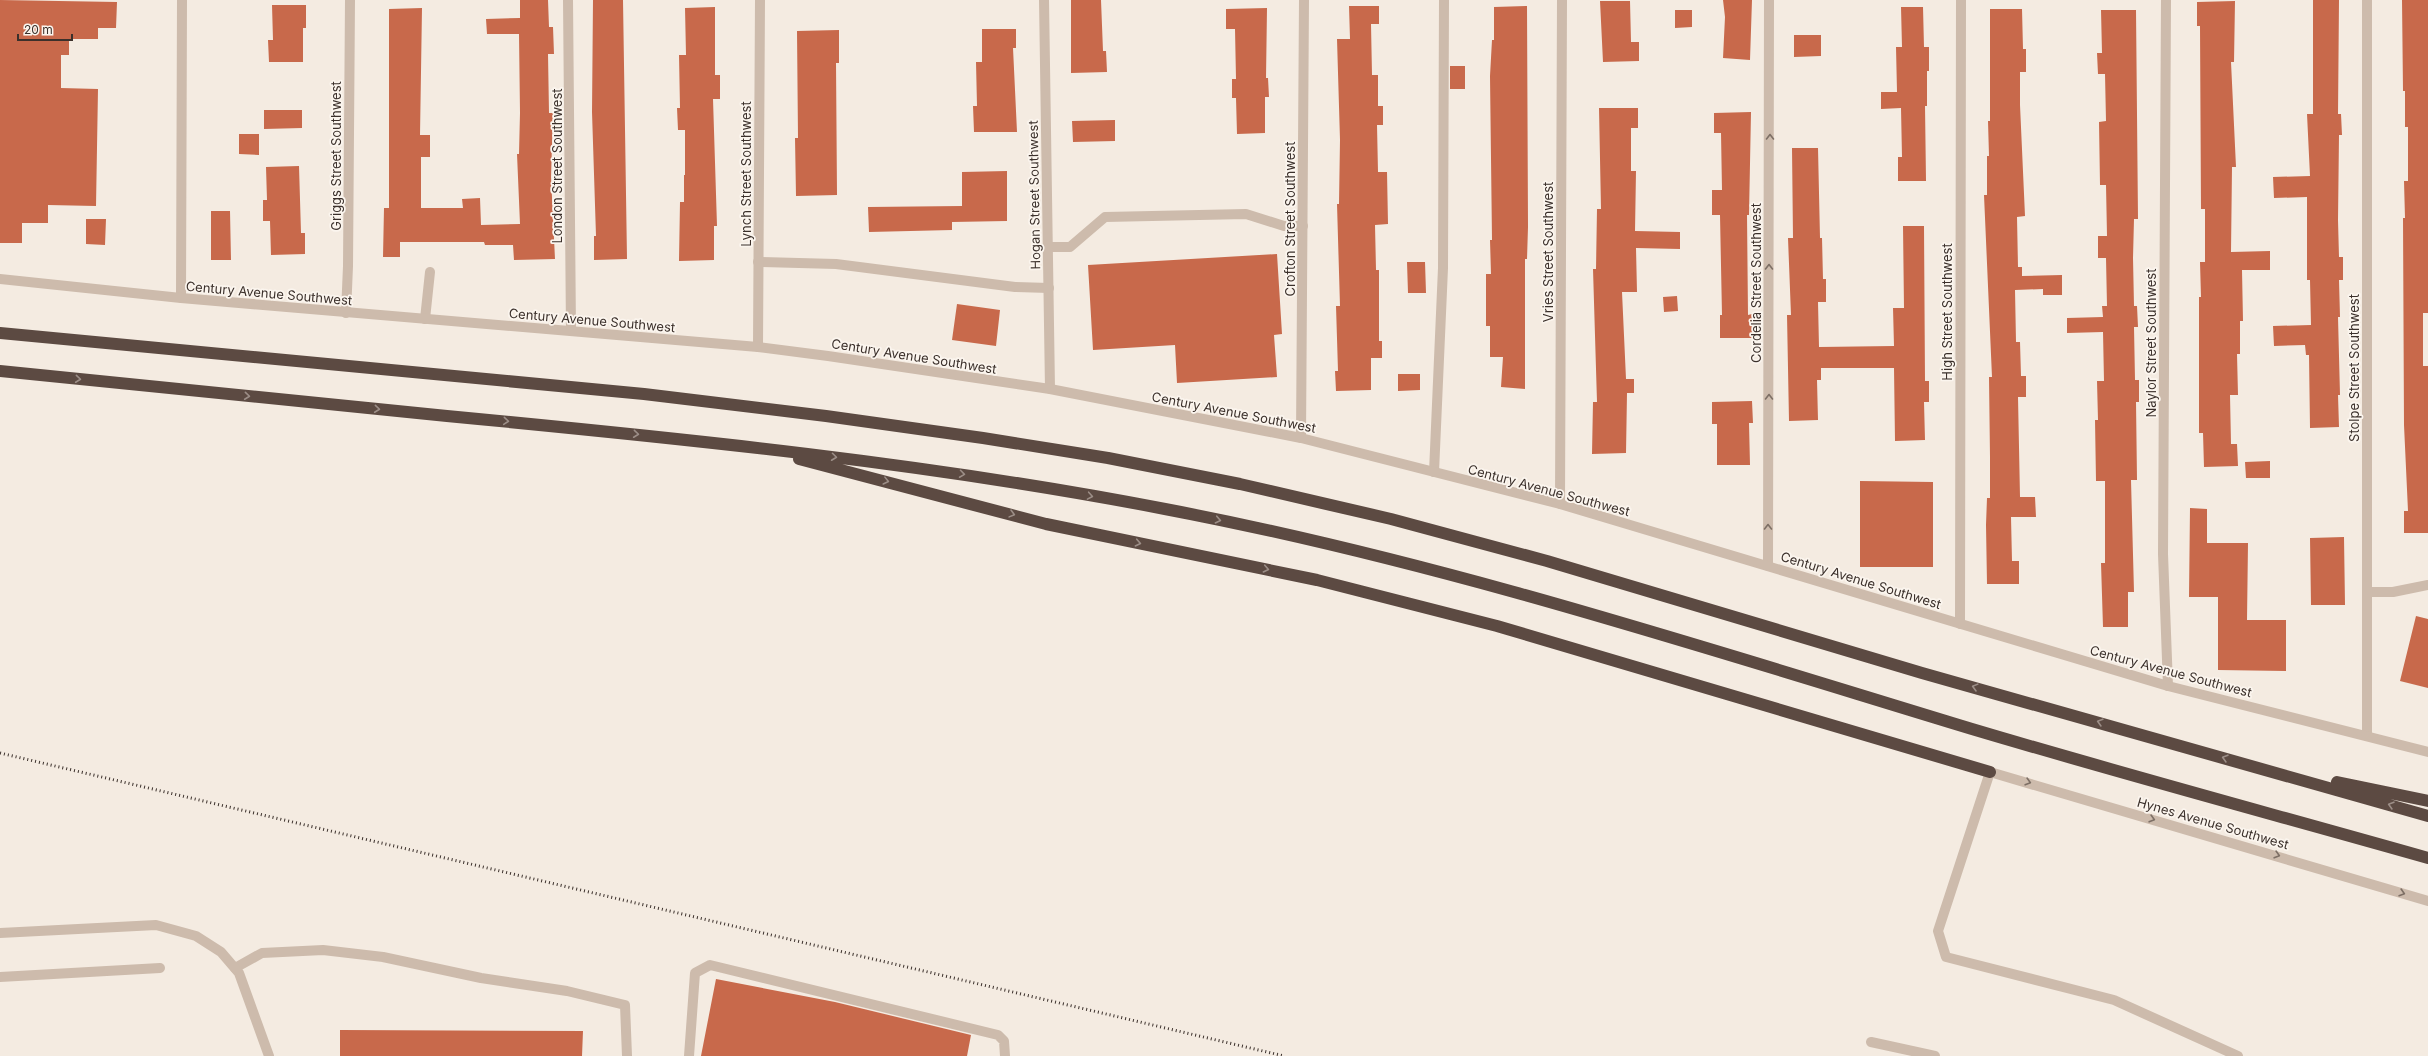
<svg xmlns="http://www.w3.org/2000/svg" width="2428" height="1056" font-family="Inter,sans-serif">
<style>
.building{fill:#c8694b}
.lines{fill:none;stroke-linecap:round;stroke-linejoin:round}
.service{stroke:#cdbbac;stroke-width:10}
.minor{stroke:#cdbbac;stroke-width:10}
.tertiary{stroke:#cdbbac;stroke-width:10}
.motorway{stroke:#5c4a42;stroke-width:12}
.rail{stroke:#3b302b;stroke-width:3;stroke-dasharray:1 3;stroke-linecap:butt}
.oneway{stroke:#7d6f65}
.oneway2{stroke:#9c8e87}
.labels{text-anchor:middle;stroke-width:3.5;stroke-linejoin:round;paint-order:stroke}
.street-label{font-size:13px;fill:#3b302b;stroke:#fbf5ee}
</style>
<rect width="100%" height="100%" fill="#f4ebe1"/>
<path class="building" d="M0,0L117,2L116,28H98V39H69V55H61V88L98,89L96,206L48,205V223H22V243H0Z
M520,0H548L549,27H553L554,54H548L549,113H553L551,177L555,259L514,260L513,245H485L484,242H400V257H383L384,208H389V9L422,8L420,135H430V157H421V208H463L462,199L480,198L481,225L520,224L517,154H519L520,113L519,34H487L486,19L520,18Z
M593,0H623L627,259L594,260V236H596L592,112Z
M1071,0H1101L1103,51H1106L1107,72L1071,73Z
M1723,0H1752L1750,60L1723,58L1725,17Z
M2313,0H2339L2338,114H2341L2342,135H2339L2338,220L2339,257H2343V280H2339L2340,317H2338L2340,395H2338L2339,427L2310,428L2309,355H2306L2305,345L2274,346L2273,326L2311,325L2310,280H2307V197L2274,198L2273,177L2310,176L2307,114H2313Z
M2402,0H2428V313H2423V366H2428V533H2404V511H2408L2404,425L2403,218H2405L2404,181H2408V127H2405V91H2403Z
M1600,1H1630L1631,42H1639V61L1603,62Z
M2235,1L2234,62H2231L2236,167H2232L2231,252L2270,251V270H2242L2243,321H2240V354H2237L2238,395H2230L2231,444H2237L2238,466L2204,467L2203,433H2199V297H2201L2200,262H2205V209H2201L2200,26H2197V2Z
M272,5H306V28H303V62H269L268,40H273Z
M1349,6H1379V24H1371L1372,75H1378V106H1383V125H1377L1378,172H1387L1388,224L1375,225L1376,270H1379V341H1382V358H1371V390L1336,391L1335,371H1338L1336,306H1340L1337,204H1339L1340,140L1337,39H1350Z
M1527,6L1528,227L1527,259H1525V389L1501,387L1503,357H1490V326H1486V274H1491L1490,240H1492L1490,76L1492,40H1494V7Z
M715,7V75H720V99H713L717,226H714V260L679,261L680,202H684V175H685V130H678L677,108H680L679,55H686L685,8Z
M1901,7H1923L1924,47H1929V71H1927V106H1925L1926,181H1898V157H1902L1901,108L1881,109V92H1897L1896,47H1902Z
M1267,8L1266,78H1268L1269,97H1265V133L1237,134L1236,98H1232V79H1236L1235,29H1226V9Z
M1990,9H2022L2023,49H2026V72H2020V105L2025,216L2017,217L2018,267H2022V276L2062,275V295H2043V289L2015,290L2016,342H2020L2021,376H2026V397H2018L2020,497H2035L2036,517H2011L2012,561H2019V584H1987L1986,525L1987,498H1990V457L1989,377H1992L1984,195H1987V156H1989L1988,121H1990Z
M1675,10H1692V27L1675,28Z
M2101,10H2136L2138,219H2134L2133,258L2134,306H2137L2138,327H2134L2135,380H2139V402H2136L2137,480H2131L2134,592H2128V627H2103L2101,563H2105V481H2096L2095,420H2098L2097,381H2104L2103,332L2067,333V318L2103,317L2102,306H2107L2106,258H2098V236H2107L2106,185H2100L2099,122L2106,121L2105,74H2098L2097,53H2102Z
M982,29H1016V48H1013L1017,132H974L973,106H977L976,62H982Z
M839,30V63H836L837,195L796,196L795,138H798L797,31Z
M1794,35H1821V56L1794,57Z
M1450,66H1465V89H1450Z
M1599,108H1638V128H1631V171H1636L1635,231L1680,232V249L1636,248L1637,292H1622L1626,379H1634V393H1627L1626,453L1592,454L1593,402H1597L1593,269H1596L1597,209H1601Z
M264,110H302V128L264,129Z
M1751,112L1749,215H1747L1748,315L1752,314V338H1720V315H1722L1720,215H1712V190H1722L1721,133H1714V113Z
M1115,120V141L1073,142L1072,121Z
M239,134H259V155L239,154Z
M1792,148H1818L1820,238H1822L1823,279H1826V302H1818L1819,347L1894,346L1893,308H1904L1903,226H1924L1925,381H1929V402H1924L1925,440L1895,441L1894,368H1821V380H1817L1818,420L1789,421L1787,315H1791L1788,238H1793Z
M299,166L301,233H305V254L271,255L270,221H263V200H267L266,167Z
M1007,171V221L952,222V230L869,232L868,207L962,206V172Z
M211,211H230L231,260H211Z
M86,219H106L105,245L86,244Z
M1277,254L1282,334L1274,335L1277,377L1177,383L1175,345L1093,350L1088,265Z
M1407,262H1425L1426,293H1408Z
M1677,296L1678,311L1664,312L1663,297Z
M957,304L1000,310L996,346L952,340Z
M1398,374H1420V390L1398,391Z
M1752,401L1753,423H1749L1750,465H1717V424H1712V402Z
M2270,461V478H2246L2245,462Z
M1860,481L1933,482V567H1860Z
M2190,508L2207,509V543H2248L2247,620H2286V671L2218,670V597H2189Z
M2344,537L2345,605H2311L2310,538Z
M2416,616L2428,619V688L2400,681Z
M716,979L835,1002L971,1035L967,1056H701Z
M340,1030L583,1031L582,1056H340Z"/>
<g class="lines">
<path class="service" d="M1048,247H1070L1105,217L1246,214L1284,226H1303
M758,262L836,264L1015,287L1049,288
M181,298L182,0
M425,319L430,272
M1434,472L1443,268L1444,0
M2367,592H2393L2428,585
M1990,772L1938,931L1946,957L2114,1000L2238,1056
M235,968L262,953L323,950L383,957L481,978L567,991L625,1005L627,1056
M1871,1042L1935,1056
M689,1056L695,973L710,965L998,1035L1004,1041L1005,1056"/>
<path class="minor" d="M568,0L571,331
M1044,0L1050,389
M2166,0L2163,554L2168,686
M346,313L348,266L350,0
M758,347L760,0
M1301,438L1304,0
M1560,504L1562,0
M1768,566L1769,0
M1960,624L1961,0
M2367,736V0
M0,933L156,925L196,936L221,952L239,973L269,1056
M0,977L160,968"/>
<path class="tertiary" d="M0,279L181,298L758,347L828,356L1050,389L1301,438L1560,504L2168,686L2428,752
M1990,772L2428,901"/>
<path class="motorway" d="M0,333L644,394L826,416L983,438L1108,458L1240,484L1391,519L1547,561L1922,673L2428,816
M0,371C149,386 298,401 447,416C688,439 928,463 1165,509C1439,561 1705,648 1972,729C2123,774 2276,815 2428,858
M799,459L1046,524L1317,580L1497,626L1990,772
M2337,782L2428,801"/>
<path class="rail" d="M0,753L1284,1056"/>
</g>
<defs><path id="oneway-chevron" d="M-2-3.5L2.5 0L-2 3.5" fill="none" stroke-width="1.6" stroke-linecap="round" stroke-linejoin="round"/></defs>
<g class="oneway">
<use href="#oneway-chevron" transform="translate(1770 137) rotate(-90)"/>
<use href="#oneway-chevron" transform="translate(1769 267) rotate(-90)"/>
<use href="#oneway-chevron" transform="translate(1769 397) rotate(-90)"/>
<use href="#oneway-chevron" transform="translate(1768 527) rotate(-90)"/>
<use href="#oneway-chevron" transform="translate(2028 782) rotate(16)"/>
<use href="#oneway-chevron" transform="translate(2152 819) rotate(16)"/>
<use href="#oneway-chevron" transform="translate(2277 855) rotate(16)"/>
<use href="#oneway-chevron" transform="translate(2402 893) rotate(17)"/>
</g>
<g class="oneway2">
<use href="#oneway-chevron" transform="translate(78 379) rotate(6)"/>
<use href="#oneway-chevron" transform="translate(247 396) rotate(6)"/>
<use href="#oneway-chevron" transform="translate(377 409) rotate(6)"/>
<use href="#oneway-chevron" transform="translate(506 421) rotate(5)"/>
<use href="#oneway-chevron" transform="translate(636 434) rotate(6)"/>
<use href="#oneway-chevron" transform="translate(834 457) rotate(7)"/>
<use href="#oneway-chevron" transform="translate(962 474) rotate(8)"/>
<use href="#oneway-chevron" transform="translate(886 481) rotate(14)"/>
<use href="#oneway-chevron" transform="translate(1090 496) rotate(10)"/>
<use href="#oneway-chevron" transform="translate(1012 514) rotate(15)"/>
<use href="#oneway-chevron" transform="translate(1218 520) rotate(12)"/>
<use href="#oneway-chevron" transform="translate(1138 543) rotate(12)"/>
<use href="#oneway-chevron" transform="translate(1266 569) rotate(12)"/>
<use href="#oneway-chevron" transform="translate(1975 687) rotate(-165)"/>
<use href="#oneway-chevron" transform="translate(2100 722) rotate(-164)"/>
<use href="#oneway-chevron" transform="translate(2225 758) rotate(-164)"/>
<use href="#oneway-chevron" transform="translate(2391 805) rotate(-164)"/>
</g>
<g class="labels">
<g class="street-label">
<text transform="translate(336 156) rotate(-90)" y="5">Griggs Street Southwest</text>
<text transform="translate(557 166) rotate(-90)" y="5">London Street Southwest</text>
<text transform="translate(746 174) rotate(-90)" y="5">Lynch Street Southwest</text>
<text transform="translate(1034 195) rotate(-91)" y="5">Hogan Street Southwest</text>
<text transform="translate(1290 219) rotate(-90)" y="5">Crofton Street Southwest</text>
<text transform="translate(1548 252) rotate(-90)" y="5">Vries Street Southwest</text>
<text transform="translate(1756 283) rotate(-90)" y="5">Cordelia Street Southwest</text>
<text transform="translate(269 293) rotate(5)" y="5">Century Avenue Southwest</text>
<text transform="translate(1947 312) rotate(-90)" y="5">High Street Southwest</text>
<text transform="translate(592 320) rotate(5)" y="5">Century Avenue Southwest</text>
<text transform="translate(2151 343) rotate(-90)" y="5">Naylor Street Southwest</text>
<text transform="translate(914 356) rotate(9)" y="5">Century Avenue Southwest</text>
<text transform="translate(2354 368) rotate(-90)" y="5">Stolpe Street Southwest</text>
<text transform="translate(1234 412) rotate(11)" y="5">Century Avenue Southwest</text>
<text transform="translate(1549 490) rotate(15)" y="5">Century Avenue Southwest</text>
<text transform="translate(1861 580) rotate(17)" y="5">Century Avenue Southwest</text>
<text transform="translate(2171 671) rotate(15)" y="5">Century Avenue Southwest</text>
<text transform="translate(2213 823) rotate(16)" y="5">Hynes Avenue Southwest</text>
</g>
</g>
<path d="M18 34v6h54v-6" fill="none" stroke="#3b302b" stroke-width="2"/>
<text x="24" y="34" font-size="12" fill="#3b302b" stroke="#fbf5ee" stroke-width="3" paint-order="stroke">20 m</text>
</svg>
